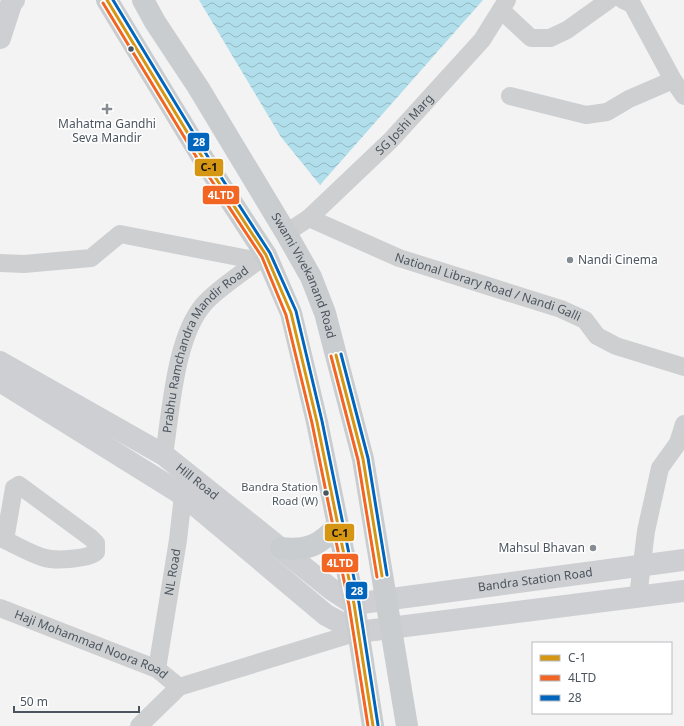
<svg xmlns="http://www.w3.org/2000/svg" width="684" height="726" font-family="'Noto Sans',sans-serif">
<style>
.water{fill:url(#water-waves)}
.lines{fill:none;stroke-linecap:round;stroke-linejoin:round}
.street{stroke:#cdcfd1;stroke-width:18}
.secondary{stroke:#cecfd2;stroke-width:22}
.primary{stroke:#cacdd0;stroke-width:22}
.bus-1-casing{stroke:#fff;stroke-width:6}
.bus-2-casing{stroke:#fff;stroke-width:6}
.bus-3-casing{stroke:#fff;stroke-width:6}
.bus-1{stroke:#d59613;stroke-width:3}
.bus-2{stroke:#f26522;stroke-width:3}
.bus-3{stroke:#0065bd;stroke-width:3}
.bus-dot{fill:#4b555f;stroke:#fff;stroke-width:1.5}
.poi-dot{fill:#868c93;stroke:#fff;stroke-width:1.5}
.labels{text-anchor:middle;stroke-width:3;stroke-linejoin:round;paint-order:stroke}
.bus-label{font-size:11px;fill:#4b555f;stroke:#fff;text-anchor:end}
.poi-label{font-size:12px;fill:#4b555f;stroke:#fff}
.street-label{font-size:12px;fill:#4b555f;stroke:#fff}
.line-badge{stroke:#fff;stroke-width:1.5}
.badge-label{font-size:11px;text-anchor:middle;font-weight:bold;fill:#fff}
.pale-badge-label{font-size:11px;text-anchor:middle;font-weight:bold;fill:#111}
</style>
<defs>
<pattern id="water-waves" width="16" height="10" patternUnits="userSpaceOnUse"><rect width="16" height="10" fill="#b1deeb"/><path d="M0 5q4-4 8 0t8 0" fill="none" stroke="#92b7c2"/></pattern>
</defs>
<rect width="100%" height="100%" fill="#f3f3f3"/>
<path class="water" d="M199,0H483L320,185L281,137Z"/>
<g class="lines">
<g class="street">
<path d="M623,0L632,4L673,80L684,96"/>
<path d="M501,10L531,38H550L567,30L609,0"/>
<path d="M510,96L586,115L607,112L629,99L673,80"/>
<path id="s1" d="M309,218L399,258L561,309L585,320L597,336L616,346L684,367"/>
<path id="s2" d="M286,233L309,218L391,140L482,40L507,0"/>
<path d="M0,263L24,264L91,258L120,234L259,261"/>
<path id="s3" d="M164,455C171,411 175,337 204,304C219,287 246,271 264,256"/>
<path d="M0,538L5,540C18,546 31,554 45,558C56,561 88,559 96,552V543L91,538L19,485L14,488L5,540"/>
<path d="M638,597L646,531L660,468L678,443L684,424"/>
<path id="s4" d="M0,608L157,669L179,687"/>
<path id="s5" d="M157,669L178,540L183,495L187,484"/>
<path d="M139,726L179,687L358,632"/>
</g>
<g class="secondary">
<path d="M0,38L11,4L14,0"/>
<path id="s6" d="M0,362L164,455L331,589L354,604L684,560"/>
<path d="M0,381L183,495L326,615L358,632L684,591"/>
</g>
<g class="primary">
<path d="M107,0L204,160L266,255L291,313L317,422L354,604L373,726"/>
<path id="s7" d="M143,0L155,22L198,87L286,233L311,277L325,313L363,459L407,726"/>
<path d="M281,548C309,551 319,545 338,526"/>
</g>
<g class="bus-1-casing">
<path id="bus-1" d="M107,0L204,160L266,255L291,313L317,422L354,604L373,726
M336,355L363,459L382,576"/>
</g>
<g class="bus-2-casing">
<path id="bus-2" d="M103,3L200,163L262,257L286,315L312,423L349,605L368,726
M331,356L358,460L377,577"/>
</g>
<g class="bus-3-casing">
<path id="bus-3" d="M113,0L208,157L270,253L296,311L322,421L359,603L378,725
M341,354L368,458L387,575"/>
</g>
<use href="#bus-1" class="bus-1"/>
<use href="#bus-2" class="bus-2"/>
<use href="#bus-3" class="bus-3"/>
</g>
<g class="bus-dot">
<circle cx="131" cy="49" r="3.5"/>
<circle cx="326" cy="493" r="3.5"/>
</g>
<g class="poi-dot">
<path d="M105 103h4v4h4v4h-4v4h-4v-4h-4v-4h4z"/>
<circle cx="570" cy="260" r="4"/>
<circle cx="593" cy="548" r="4"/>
</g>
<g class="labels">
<g class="bus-label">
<text x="318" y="491">Bandra Station<tspan x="318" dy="14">Road (W)</tspan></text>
</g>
<g class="poi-label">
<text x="107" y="128">Mahatma Gandhi<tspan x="107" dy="14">Seva Mandir</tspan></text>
<text x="578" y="264" text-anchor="start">Nandi Cinema</text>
<text x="585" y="552" text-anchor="end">Mahsul Bhavan</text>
</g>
<g class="street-label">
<text dy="4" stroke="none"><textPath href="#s2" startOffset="161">SG Joshi Marg</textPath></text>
<text dy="4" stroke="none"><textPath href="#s7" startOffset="320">Swami Vivekanand Road</textPath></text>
<text dy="4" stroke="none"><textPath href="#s1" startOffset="192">National Library Road / Nandi Galli</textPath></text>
<text dy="4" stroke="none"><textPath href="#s3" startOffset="118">Prabhu Ramchandra Mandir Road</textPath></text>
<text dy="4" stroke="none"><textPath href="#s6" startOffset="231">Hill Road</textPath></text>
<text dy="4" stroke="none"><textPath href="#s5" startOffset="98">NL Road</textPath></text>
<text dy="4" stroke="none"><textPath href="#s6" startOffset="613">Bandra Station Road</textPath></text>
<text dy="4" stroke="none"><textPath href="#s4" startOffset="98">Haji Mohammad Noora Road</textPath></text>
</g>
</g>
<g class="line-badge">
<rect x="187" y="132" width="23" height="20" rx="4" fill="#0065bd"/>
<rect x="194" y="158" width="30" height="19" rx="4" fill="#d59613"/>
<rect x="202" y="185" width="38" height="20" rx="4" fill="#f26522"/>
<rect x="324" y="523" width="31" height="19" rx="4" fill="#d59613"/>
<rect x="321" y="553" width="38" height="20" rx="4" fill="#f26522"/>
<rect x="345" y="581" width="23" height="19" rx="4" fill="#0065bd"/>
</g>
<g class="badge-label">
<text x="199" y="146">28</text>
<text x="221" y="199">4LTD</text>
<text x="340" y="567">4LTD</text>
<text x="357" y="595">28</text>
</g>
<g class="pale-badge-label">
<text x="209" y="171">C-1</text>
<text x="340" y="537">C-1</text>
</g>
<rect x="532" y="642" width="140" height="72" fill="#ffffff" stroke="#b7bbbf"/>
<rect x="540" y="655" width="20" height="6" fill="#d59613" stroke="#b7bbbf"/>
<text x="568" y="662" font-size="12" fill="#4b555f">C-1</text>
<rect x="540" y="675" width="20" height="6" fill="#f26522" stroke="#b7bbbf"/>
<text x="568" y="682" font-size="12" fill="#4b555f">4LTD</text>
<rect x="540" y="695" width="20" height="6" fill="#0065bd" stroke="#b7bbbf"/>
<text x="568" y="702" font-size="12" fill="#4b555f">28</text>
<path d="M14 706v6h125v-6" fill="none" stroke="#4b555f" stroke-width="2"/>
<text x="20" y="706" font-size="12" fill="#4b555f" stroke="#ffffff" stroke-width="3" paint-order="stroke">50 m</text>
</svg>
